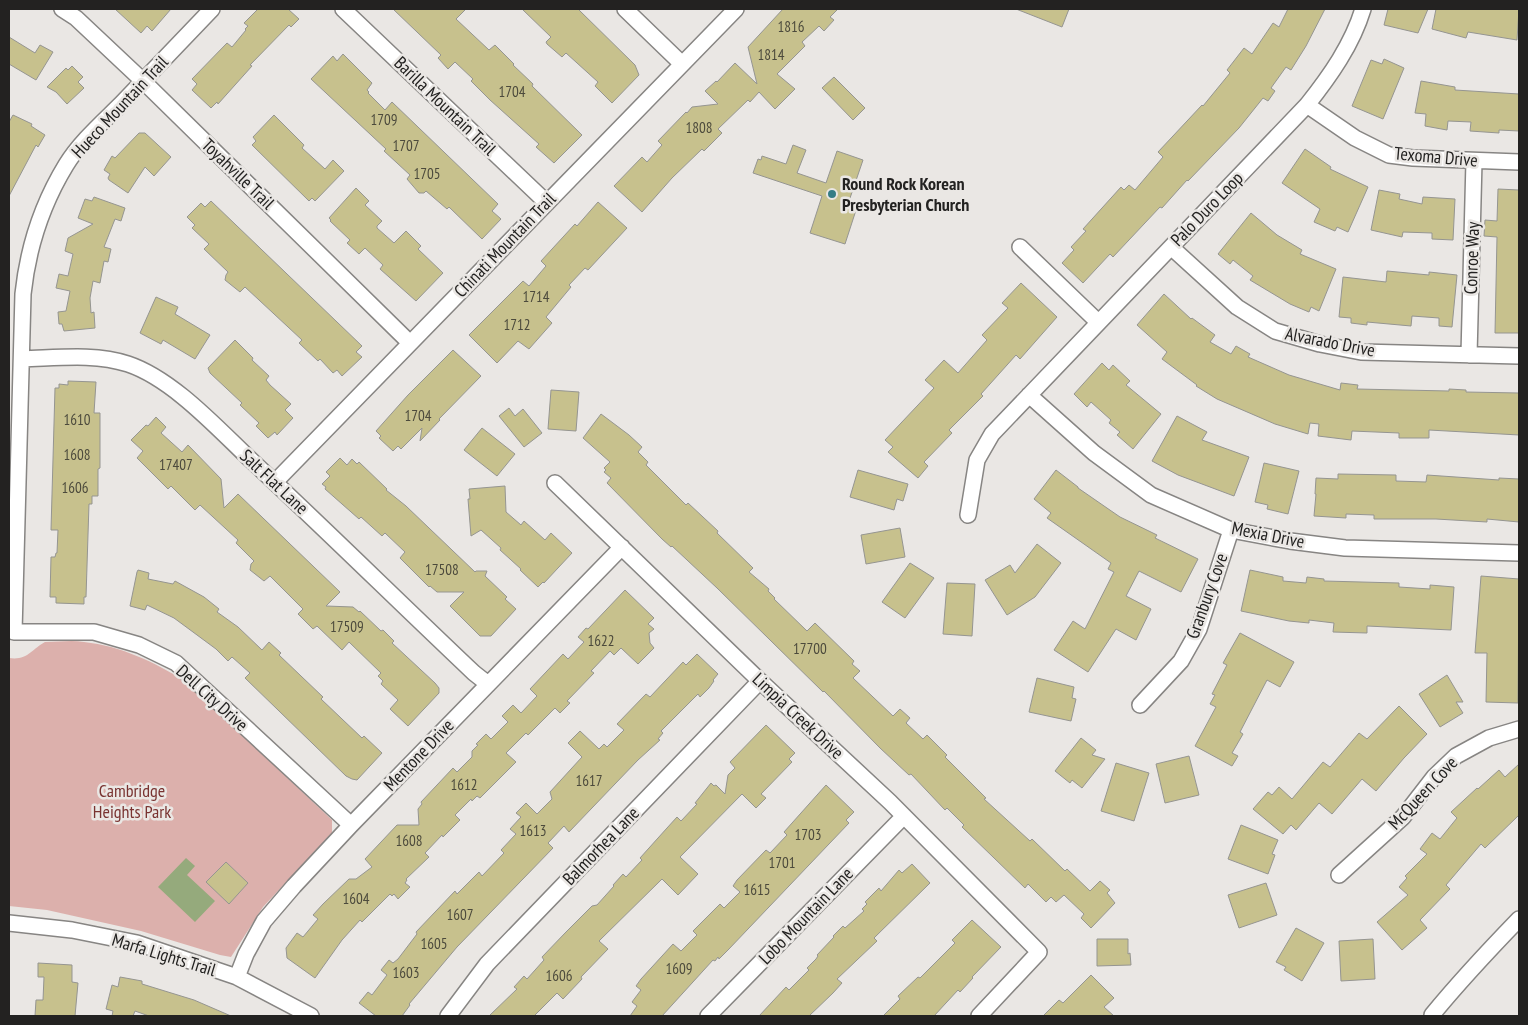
<svg xmlns="http://www.w3.org/2000/svg" width="1528" height="1025" font-family="'PT Sans Narrow',sans-serif">
<style>
.green{fill:#dcb0ac}
.water{fill:#95aa7c}
.building{fill:#c7c18d;stroke:#959591}
.lines{fill:none;stroke-linecap:round;stroke-linejoin:round}
.minor-casing{stroke:#878583;stroke-width:18}
.minor{stroke:#fff;stroke-width:15}
.poi-dot{fill:#357d85;stroke:#eae7e4;stroke-width:2}
.labels{text-anchor:middle;stroke-width:5;stroke-linejoin:round;paint-order:stroke}
.number-label{font-size:15px;fill:#4c4a3c}
.street-label{font-size:18px;fill:#232221;stroke:#eae7e4}
.poi-label{font-size:18px;font-weight:bold;fill:#232221;stroke:#eae7e4;text-anchor:start}
.park-label{font-size:18px;fill:#793331;stroke:#eae7e4}
</style>
<rect width="100%" height="100%" fill="#eae7e4"/>
<path class="green" d="M45,642C58,642 72,640 84,642C121,646 154,662 185,681L332,820V833L263,907L231,957L220,955L141,931L47,910L9,906V658C27,661 32,649 45,642Z"/>
<path class="water" d="M186,858L195,866L187,875L215,901L195,922L158,887Z"/>
<path class="building" d="M115,9H171L152,31L147,26L141,33Z
M258,9H288L299,19L291,27L289,25L250,65L252,66L218,104L217,102L211,108L192,90L197,84L192,79L227,43L232,47L246,30L245,29L248,26L244,23Z
M393,9H466L456,19L489,50L495,45L514,64L513,65L533,84L532,86L582,135L554,163L536,147L539,144L490,100L471,81L473,79L455,62L448,69L438,58L441,55Z
M522,9H578L635,65L639,75L612,103L595,86L598,82L566,53L562,57L547,44L546,42L551,37Z
M783,9H838L830,17L834,20L824,31L819,26L802,42L805,46L777,74L795,89L775,109L759,92L750,102L748,100L718,129L722,133L704,151L702,149L672,178L642,212L614,186L642,157L647,162L662,145L658,141L686,112L687,113L692,107L718,104L705,91L716,81L717,82L735,63L757,84L748,47Z
M1016,9H1069L1062,27Z
M1288,9H1325L1306,46L1291,70L1286,67L1271,88L1275,91L1268,101L1263,98L1239,128L1188,181L1187,180L1162,208L1160,207L1113,257L1110,254L1083,283L1062,263L1074,250L1071,247L1086,231L1083,229L1121,187L1124,190L1129,185L1135,190L1163,157L1158,152L1202,105L1203,106L1230,73L1227,70L1244,48L1252,54L1273,23L1279,27Z
M1388,9H1428L1418,33L1384,25Z
M1436,9H1519L1517,40L1468,32L1466,38L1432,29Z
M9,37L35,53L40,45L53,52L36,80L9,64Z
M343,54L372,83L367,90L369,92L368,93L385,110L392,102L498,204L492,211L501,219L482,239L449,207L447,209L426,191L424,193H419L407,179L410,175L384,151L386,149L311,79L333,56L337,61Z
M1384,59L1404,68L1383,119L1352,106L1371,60L1382,64Z
M72,66L83,77L78,82L84,88L67,104L56,92L47,87L66,68L68,70Z
M834,77L865,108L853,120L822,88Z
M1421,81L1455,87V90L1519,94V131L1499,130V133L1470,131L1471,122L1448,121L1447,130L1425,126L1426,114L1415,113Z
M13,115L32,124L31,126L45,135L38,147L36,145L9,196V122Z
M274,115L304,145L302,148L325,169L333,160L344,171L315,201L312,198L309,201L252,145L256,141L253,137Z
M139,133H145L171,157L154,176L145,167L128,193L109,180L108,178L110,174L104,170L112,156L115,158Z
M793,145L806,150L797,173L826,183L837,151L863,160L849,201L858,204L845,244L810,233L822,196L753,173L758,159L761,160L762,156L786,164Z
M1305,149L1331,167L1330,169L1368,187L1348,232L1337,227L1335,231L1314,222L1320,209L1282,183Z
M356,188L369,201L365,205L382,221L377,226V228L394,243L406,231L421,246L418,249L443,273L416,301L380,269L383,265L365,248L359,254L347,243L350,240L330,221L331,220L329,218Z
M1498,189L1519,190V333H1495L1497,237L1484,236L1485,220L1497,221Z
M1379,190L1400,194L1399,199L1422,204L1423,197L1455,199L1453,240L1432,239V233L1403,232L1402,237L1371,230Z
M94,197L125,208L121,221L115,219L104,247L111,249L108,262L104,261L100,283L93,281L90,298L91,313L94,312L95,328L64,331L62,324H59L58,312L66,311L70,291L56,288L59,274L68,276L73,254L65,251L68,238L93,224L78,218L85,199L92,201Z
M211,201L362,346L356,352L362,357L342,376L337,370L333,373L320,359L318,361L299,343L302,340L245,287L240,292L225,280L226,275L228,272L204,249L209,244L192,228L195,225L187,217L201,203L205,207Z
M598,202L627,228L588,270L585,268L569,285L571,287L546,317L552,323L529,349L518,341L497,363L469,335L523,281L529,286L546,266L541,261L575,224L577,226Z
M1251,213L1277,235L1302,250L1300,254L1336,269L1319,311L1311,307L1309,312L1290,304L1250,280L1253,276L1233,260L1230,264L1218,254Z
M1387,271L1429,275V272L1457,275L1452,327L1439,326V318L1412,316L1411,326L1367,322V325L1351,323V318L1339,317L1343,277L1386,282Z
M1021,283L1057,317L1020,359L1016,355L981,394L983,396L949,430L952,433L924,462L928,466L918,478L888,452L893,447L885,440L934,388L925,380L944,360L958,373L987,340L982,335L1008,308L1002,303Z
M1164,294L1191,319L1192,318L1215,335L1210,342L1231,354L1236,346L1250,354L1248,357L1289,375L1340,390L1341,383L1358,385L1357,389L1449,391V389L1466,390V392L1519,393V435L1429,430V438H1399V433L1352,431L1351,440L1318,436L1319,424L1310,423L1308,434L1275,424L1217,399L1196,386L1197,385L1162,359L1167,352L1137,325Z
M156,297L178,307L175,314L210,335L195,359L163,340L161,344L140,333Z
M235,340L253,358L252,360L269,376L266,380L270,385L291,404L285,410L293,418L277,435L275,432L268,438L256,426L259,423L240,405L242,403L210,373L208,368Z
M453,350L481,376L439,419L440,420L420,441L422,428L401,449L398,446L393,451L379,438L381,436L376,431L408,395Z
M1102,363L1109,370L1113,365L1130,381L1126,385L1161,414L1133,449L1117,435L1120,432L1109,423L1111,420L1091,402L1087,407L1074,394Z
M68,381L96,382L94,413H100V468L98,469V496H92V504H89L86,597H84V604L56,603V597H50L51,557H55L56,553H57L58,530H51L55,388H59V384L68,385Z
M551,390L579,392L576,431L548,429Z
M509,408L515,416L523,409L542,433L524,447L499,416Z
M601,414L629,435L642,447L638,452L648,462L646,465L686,505L688,503L718,531L717,533L753,568L749,572L769,589L768,591L775,598L774,599L807,631L815,623L854,661L852,664L860,671L853,678L893,716L900,709L910,718L906,723L923,739L927,735L947,755L945,757L986,798L984,799L1030,841L1032,839L1065,871L1067,869L1090,891L1100,881L1110,890L1107,893L1115,903L1091,928L1081,918L1084,914L1064,895L1056,902L1051,897L1046,902L1028,884L1025,888L962,827L964,825L947,808L945,810L911,774L909,775L880,748L824,691L823,692L717,588L672,546L671,547L662,539L607,483L611,478L604,472L606,470L604,468L610,462L583,438Z
M1177,416L1207,432L1202,440L1249,457L1234,496L1178,475L1152,461Z
M156,417L166,427L161,433L182,452L188,445L221,479L224,508L238,494L340,592L326,606L353,607L359,612L360,611L381,631L383,630L394,641L392,643L435,683L439,688V693L408,726L390,709L398,700L381,684L383,681L378,676L381,673L349,642L342,650L317,626L313,629L298,614L303,609L270,576L264,581L250,570L251,564L254,561L236,543L238,540L200,505L195,510L171,486L168,489L137,458L143,451L131,440L146,425L148,426Z
M482,428L515,454L497,476L464,450Z
M340,458L347,465L352,459L357,464L359,462L387,489L386,490L406,506L475,572L476,571H487L485,576L507,597L505,599L516,609L491,636H480L450,606L464,592H437L430,586L429,587L400,558L405,552L385,533L382,536L361,517L359,519L325,489L326,487L322,484L330,476L326,472Z
M1264,463L1299,471L1288,514L1267,509L1268,505L1255,502Z
M858,470L908,484L903,501L897,499L894,510L850,497Z
M1056,470L1078,487V488L1120,517L1157,535L1155,538L1198,559L1181,592L1139,571L1126,596L1151,609L1136,640L1116,629L1088,672L1054,650L1073,621L1085,629L1114,572L1108,569L1111,563L1047,518L1051,513L1034,499Z
M1338,474L1396,475V481L1426,482L1427,475L1499,480V478L1519,479V522L1487,519V522L1436,519H1374V515L1346,514V518L1314,516L1316,494H1315L1316,478L1338,479Z
M505,486L506,512L521,525L524,521L545,540L551,533L572,553L544,583L543,582L538,587L520,570L521,569L500,550L501,548L481,530L471,536L468,499H470L469,489Z
M900,528L905,557L866,564L861,535Z
M1037,544L1061,563L1035,597L1007,615L985,580L1010,565L1015,573Z
M910,563L934,578L905,618L882,602Z
M138,570L149,573L148,579L173,584L175,581L204,597L219,609L217,612L238,627L262,650L269,642L281,653L279,655L323,697L321,699L362,738L364,736L382,753L357,780L352,779L346,776L245,678L250,673L232,657L228,661L216,649L174,618L147,605L145,610L130,606L137,572Z
M1250,570L1283,577V581L1306,583L1307,577L1324,579V581L1399,583V587L1430,589V585L1454,587L1451,630L1367,626V633L1333,632L1334,623L1309,620V623L1289,621L1241,611Z
M1481,576L1519,579L1518,703L1486,702L1487,653H1475Z
M947,583L975,584L972,636L943,634Z
M625,590L654,618L648,624L654,629L649,633L650,643L654,648L638,664L621,648L614,655L610,651L591,671L594,673L567,701L570,703L560,713L555,708L528,735L526,733L506,753L516,762L480,798L477,796L472,801L471,799L455,815L460,820L443,837L442,835L425,853L429,857L406,879L407,880L405,883L410,887L398,899L394,894L392,896L390,894L362,922L360,920L342,940L315,978L287,958L286,948L297,933L303,937L318,919L313,915L323,904L349,879H356L372,867L365,859L397,825H419L418,809L422,804L421,802L453,768L457,772L472,757V751L478,745L476,744L486,734L491,739L508,722L502,716L513,705L521,713L537,696L530,689L563,654L568,659L584,642L578,637L586,628L588,629Z
M1240,633L1294,662L1280,687L1267,680L1240,732L1243,734L1232,753L1238,756L1232,766L1195,746L1216,707L1210,704L1215,695L1212,694L1227,665L1223,663Z
M697,654L718,674L713,680L714,681L709,688L700,697L698,694L661,731L663,733L658,739L660,740L638,760L569,832L564,826L548,843L553,848L457,947L409,1004L410,1005L402,1016H376L359,1003L368,992L372,995L387,975L381,970L389,960L393,963L398,959L417,934L416,932L455,891L457,894L479,872L482,876L504,853L501,850L516,834L510,829L521,817L516,813L526,803L537,814L552,799L550,792L582,757L568,743L580,731L599,749L604,744L607,747L624,730L617,724L646,694L650,697L683,662L686,665Z
M1447,675L1463,702H1456L1463,713L1440,727L1419,694Z
M1037,678L1074,687L1072,698L1076,699L1071,721L1029,712Z
M1399,706L1427,734L1404,758L1376,791L1362,779L1332,814L1319,803L1296,830L1291,825L1283,834L1253,809L1268,792L1272,795L1279,787L1292,799L1323,762L1330,767L1359,733L1367,739Z
M766,725L795,753L789,759L792,762L761,794L766,798L756,808L742,794L680,857L698,874L678,895L662,879L599,941L608,949L581,977L582,979L563,999L557,993L534,1016H489L517,989L514,987L524,976L527,979L544,960L542,957L566,932L592,906L597,905L614,886L613,885L623,874L626,877L642,860L640,858L667,828L677,817L681,821L697,804L695,803L711,783L714,786L716,785L725,794L728,775L735,768L730,762Z
M1081,738L1096,750L1092,755L1105,759L1082,788L1072,780L1070,783L1055,771Z
M1189,756L1199,795L1165,803L1156,764Z
M1116,763L1149,773L1134,821L1101,811Z
M1519,764V815L1485,848L1481,844L1446,885L1450,889L1420,920L1427,928L1402,950L1377,922L1408,895L1399,887L1407,878L1405,876L1427,854L1420,849L1432,833L1440,839L1457,818L1451,812L1477,788L1478,789L1499,770L1505,777Z
M826,785L854,812L846,820L849,823L728,950L719,959L718,957L715,961L713,960L662,1016H630L637,1006L632,1002L641,990L636,986L641,979L673,944L681,951L697,935L693,931L720,904L724,908L740,892L733,886L737,880L766,850L770,853L787,835L784,832Z
M1241,825L1278,840L1272,854L1275,855L1268,874L1228,859Z
M226,862L248,883L229,904L206,882Z
M912,864L930,883L874,938L877,941L837,979L842,983L833,993L809,1016H759L786,987L789,990L809,970L807,968L816,959L818,956L817,955L834,937L833,936L843,926L845,928L864,911L862,909L867,904L865,902L879,888L881,891L899,870L902,873Z
M1266,883L1277,915L1239,928L1228,895Z
M972,920L1001,947L972,977L973,978L960,992L958,990L934,1016H883L900,999L898,996L918,977L920,978L955,943L952,940Z
M1296,928L1324,943L1302,981L1284,970L1286,967L1276,962Z
M1097,939H1128V954L1130,953L1131,965L1097,966Z
M1373,939L1375,979L1341,981L1339,941Z
M38,963L72,965V982L78,983L75,1016H35L36,1000H43L44,977H38Z
M1091,975L1114,998L1104,1007L1114,1016H1043L1059,1000L1063,1003Z
M120,977L142,981V984L194,1000L231,1016H149L135,1011L133,1016H112L113,1011L106,1009L112,985L118,987Z"/>
<g class="lines">
<g class="minor-casing">
<path id="minor" d="M62,9L76,18L143,81L410,343
M212,9C182,40 152,72 122,103C103,122 80,142 66,165C41,206 28,247 23,294L14,632H94L139,645L176,663L351,825
M343,9L547,203
M625,9L682,64
M1307,105L1355,138L1389,155L1413,158L1519,162
M1020,247L1098,322
M1171,247L1237,307L1275,331L1320,344L1361,352L1519,356
M1469,355L1474,161
M23,359C57,358 95,353 128,364C173,379 218,429 252,461C327,531 400,603 474,673L488,684
M1029,395L1094,453L1151,495L1231,530L1290,541L1345,548L1519,553
M275,482L736,9
M555,483L760,681L890,802L1039,952L979,1016
M968,515L977,460L992,434L1307,105C1330,76 1352,45 1363,9
M1140,705L1181,661L1199,629L1231,530
M1339,875L1403,817L1434,777L1456,756L1489,738L1519,729
M9,923L72,930L137,943L237,977L311,1016
M237,977L246,954L264,921L294,886L351,825L622,547
M448,1016L487,964L760,681
M708,1016L904,816
M1433,1016L1432,1015C1459,982 1489,950 1519,919"/>
</g>
<use href="#minor" class="minor"/>
</g>
<circle class="poi-dot" cx="832" cy="194" r="5"/>
<g class="labels">
<g class="number-label">
<text x="791" y="32">1816</text>
<text x="771" y="60">1814</text>
<text x="512" y="97">1704</text>
<text x="384" y="125">1709</text>
<text x="699" y="133">1808</text>
<text x="406" y="151">1707</text>
<text x="427" y="179">1705</text>
<text x="536" y="302">1714</text>
<text x="517" y="330">1712</text>
<text x="418" y="421">1704</text>
<text x="77" y="425">1610</text>
<text x="77" y="460">1608</text>
<text x="176" y="470">17407</text>
<text x="75" y="493">1606</text>
<text x="442" y="575">17508</text>
<text x="347" y="632">17509</text>
<text x="601" y="646">1622</text>
<text x="810" y="654">17700</text>
<text x="589" y="786">1617</text>
<text x="464" y="790">1612</text>
<text x="533" y="836">1613</text>
<text x="808" y="840">1703</text>
<text x="409" y="846">1608</text>
<text x="782" y="868">1701</text>
<text x="757" y="895">1615</text>
<text x="356" y="904">1604</text>
<text x="460" y="920">1607</text>
<text x="434" y="949">1605</text>
<text x="679" y="974">1609</text>
<text x="406" y="978">1603</text>
<text x="559" y="981">1606</text>
</g>
<g class="street-label">
<text transform="translate(445 106) rotate(44)" y="6">Barilla Mountain Trail</text>
<text transform="translate(120 107) rotate(-47)" y="6">Hueco Mountain Trail</text>
<text transform="translate(1436 157) rotate(5)" y="6">Texoma Drive</text>
<text transform="translate(238 174) rotate(44)" y="6">Toyahville Trail</text>
<text transform="translate(1207 209) rotate(-46)" y="6">Palo Duro Loop</text>
<text transform="translate(505 245) rotate(-46)" y="6">Chinati Mountain Trail</text>
<text transform="translate(1472 258) rotate(-88)" y="6">Conroe Way</text>
<text transform="translate(1330 342) rotate(11)" y="6">Alvarado Drive</text>
<text transform="translate(274 482) rotate(43)" y="6">Salt Flat Lane</text>
<text transform="translate(1268 535) rotate(11)" y="6">Mexia Drive</text>
<text transform="translate(1207 596) rotate(-70)" y="6">Granbury Cove</text>
<text transform="translate(212 698) rotate(42)" y="6">Dell City Drive</text>
<text transform="translate(798 716) rotate(43)" y="6">Limpia Creek Drive</text>
<text transform="translate(419 755) rotate(-46)" y="6">Mentone Drive</text>
<text transform="translate(1423 793) rotate(-47)" y="6">McQueen Cove</text>
<text transform="translate(601 846) rotate(-46)" y="6">Balmorhea Lane</text>
<text transform="translate(806 916) rotate(-46)" y="6">Lobo Mountain Lane</text>
<text transform="translate(164 955) rotate(17)" y="6">Marfa Lights Trail</text>
</g>
<g class="poi-label">
<text x="842" y="190">Round Rock Korean<tspan x="842" dy="21">Presbyterian Church</tspan></text>
</g>
<g class="park-label">
<text x="132" y="797">Cambridge<tspan x="132" dy="21">Heights Park</tspan></text>
</g>
</g>
<rect width="1528" height="1025" fill="none" stroke="#232221" stroke-width="20"/>
</svg>
